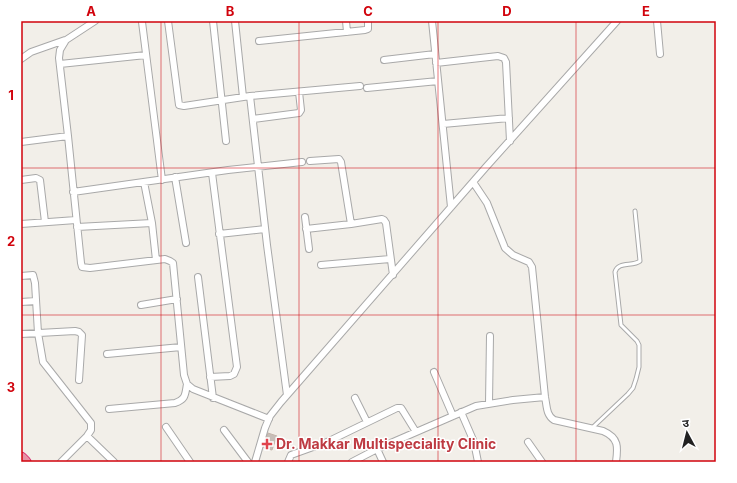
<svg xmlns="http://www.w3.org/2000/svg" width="737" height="483" font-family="Inter,'Noto Sans Devanagari',sans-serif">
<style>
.building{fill:#c7beb8;stroke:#c4b5ab}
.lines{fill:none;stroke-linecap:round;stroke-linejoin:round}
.lane-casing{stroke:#a9a9a9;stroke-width:5}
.street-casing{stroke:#a9a9a9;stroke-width:8}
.highway-casing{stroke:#d92d6f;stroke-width:13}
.lane{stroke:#fff;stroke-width:3}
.street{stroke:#fff;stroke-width:6}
.highway{stroke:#e793a6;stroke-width:11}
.grid{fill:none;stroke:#d1030c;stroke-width:1;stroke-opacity:0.55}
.health-dot{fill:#e0444e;stroke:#fff;stroke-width:1.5}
.labels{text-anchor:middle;stroke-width:3;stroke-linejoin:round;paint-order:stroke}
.health-label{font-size:14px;font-weight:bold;fill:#be3a42;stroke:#fff;text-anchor:start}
.neatline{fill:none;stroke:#d1030c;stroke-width:1.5}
.grid-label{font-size:13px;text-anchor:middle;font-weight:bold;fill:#d1030c}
</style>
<rect width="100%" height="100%" fill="#f2efe9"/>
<path class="building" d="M268,433L277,436L272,450L264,448Z"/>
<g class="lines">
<g class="lane-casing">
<path id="lane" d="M592,428L628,394L633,388L636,379L639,367V345L637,341L621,325L615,272C618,261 633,267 640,261L635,211"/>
</g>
<g class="street-casing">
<path id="street" d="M168,21L179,105L184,106L250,96L360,86
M213,21L226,141
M235,21L243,97
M346,21L347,32
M432,21L451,207
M657,21L660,54
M142,22L162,180
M259,41L365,30L368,29V21
M21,59L31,52L65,40
M384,60L435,54
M436,63L498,56L504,58L506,62L510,141
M60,64L146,55
M367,88L438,81
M250,96L267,245L287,395
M253,119L299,113L301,110L299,92
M443,124L509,118
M68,136L59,58L60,50L66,40L95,21
M21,142L68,136L81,263L82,267L90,268L165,259L170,261L173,263L184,375L187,384L193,389L269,419
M310,161L339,159L341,162L351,224L382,219L384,220L386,223L393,275
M175,177L186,243
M21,180L36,178L40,180L45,222
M144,182L152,223L156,260
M473,182L487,203L505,248L513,255L529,262L532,267L545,397C547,406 546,415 554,420L603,431C619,438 618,447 616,462
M73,192L228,170L302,162
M305,217L309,249
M21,224L76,220
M77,227L152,223
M306,229L351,224
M219,234L265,229
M321,265L390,259
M21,276L33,275L35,283L38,333L43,362L91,423V430L87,436L61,462
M198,277L213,398
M21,302L36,301
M141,305L177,299
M21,334L75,331L79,332L82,335L79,380
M107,354L181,347
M434,372L453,416
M210,377L230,376L234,374L237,367L212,173
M355,398L367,422
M489,403L490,336
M109,409L175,403C186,399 185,395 187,384
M461,412L474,442L478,462
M166,427L190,462
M224,430L248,462
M87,436L114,462
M528,442L542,462
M377,449L383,462
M255,462L265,428L270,416L281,402L486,167L617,21
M288,462L291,455L327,442L397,408H401L403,411L416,432
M352,462L377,449L476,406L513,400L545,397"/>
</g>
<g class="highway-casing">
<path id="highway" d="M21,458L25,462"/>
</g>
<use href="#lane" class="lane"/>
<use href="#street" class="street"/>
<use href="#highway" class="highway"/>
</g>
<path class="grid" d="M161,21V462M299,21V462M438,21V462M576,21V462M21,168H716M21,315H716"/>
<path class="health-dot" d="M265 438h4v4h4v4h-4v4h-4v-4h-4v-4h4z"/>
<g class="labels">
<g class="health-label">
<text x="276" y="449">Dr. Makkar Multispeciality Clinic</text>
</g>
</g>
<rect width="737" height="483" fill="none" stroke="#ffffff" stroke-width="44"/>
<g transform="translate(687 433) rotate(353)" stroke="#ffffff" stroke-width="3" paint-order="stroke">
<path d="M0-3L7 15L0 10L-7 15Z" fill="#222222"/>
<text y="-6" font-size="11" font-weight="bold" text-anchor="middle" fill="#222222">उ</text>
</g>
<rect x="22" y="22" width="693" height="439" class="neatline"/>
<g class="grid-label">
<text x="91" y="16">A</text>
<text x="230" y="16">B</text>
<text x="368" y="16">C</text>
<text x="507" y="16">D</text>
<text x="646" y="16">E</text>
<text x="11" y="100">1</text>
<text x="11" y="246">2</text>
<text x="11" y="392">3</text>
</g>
</svg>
